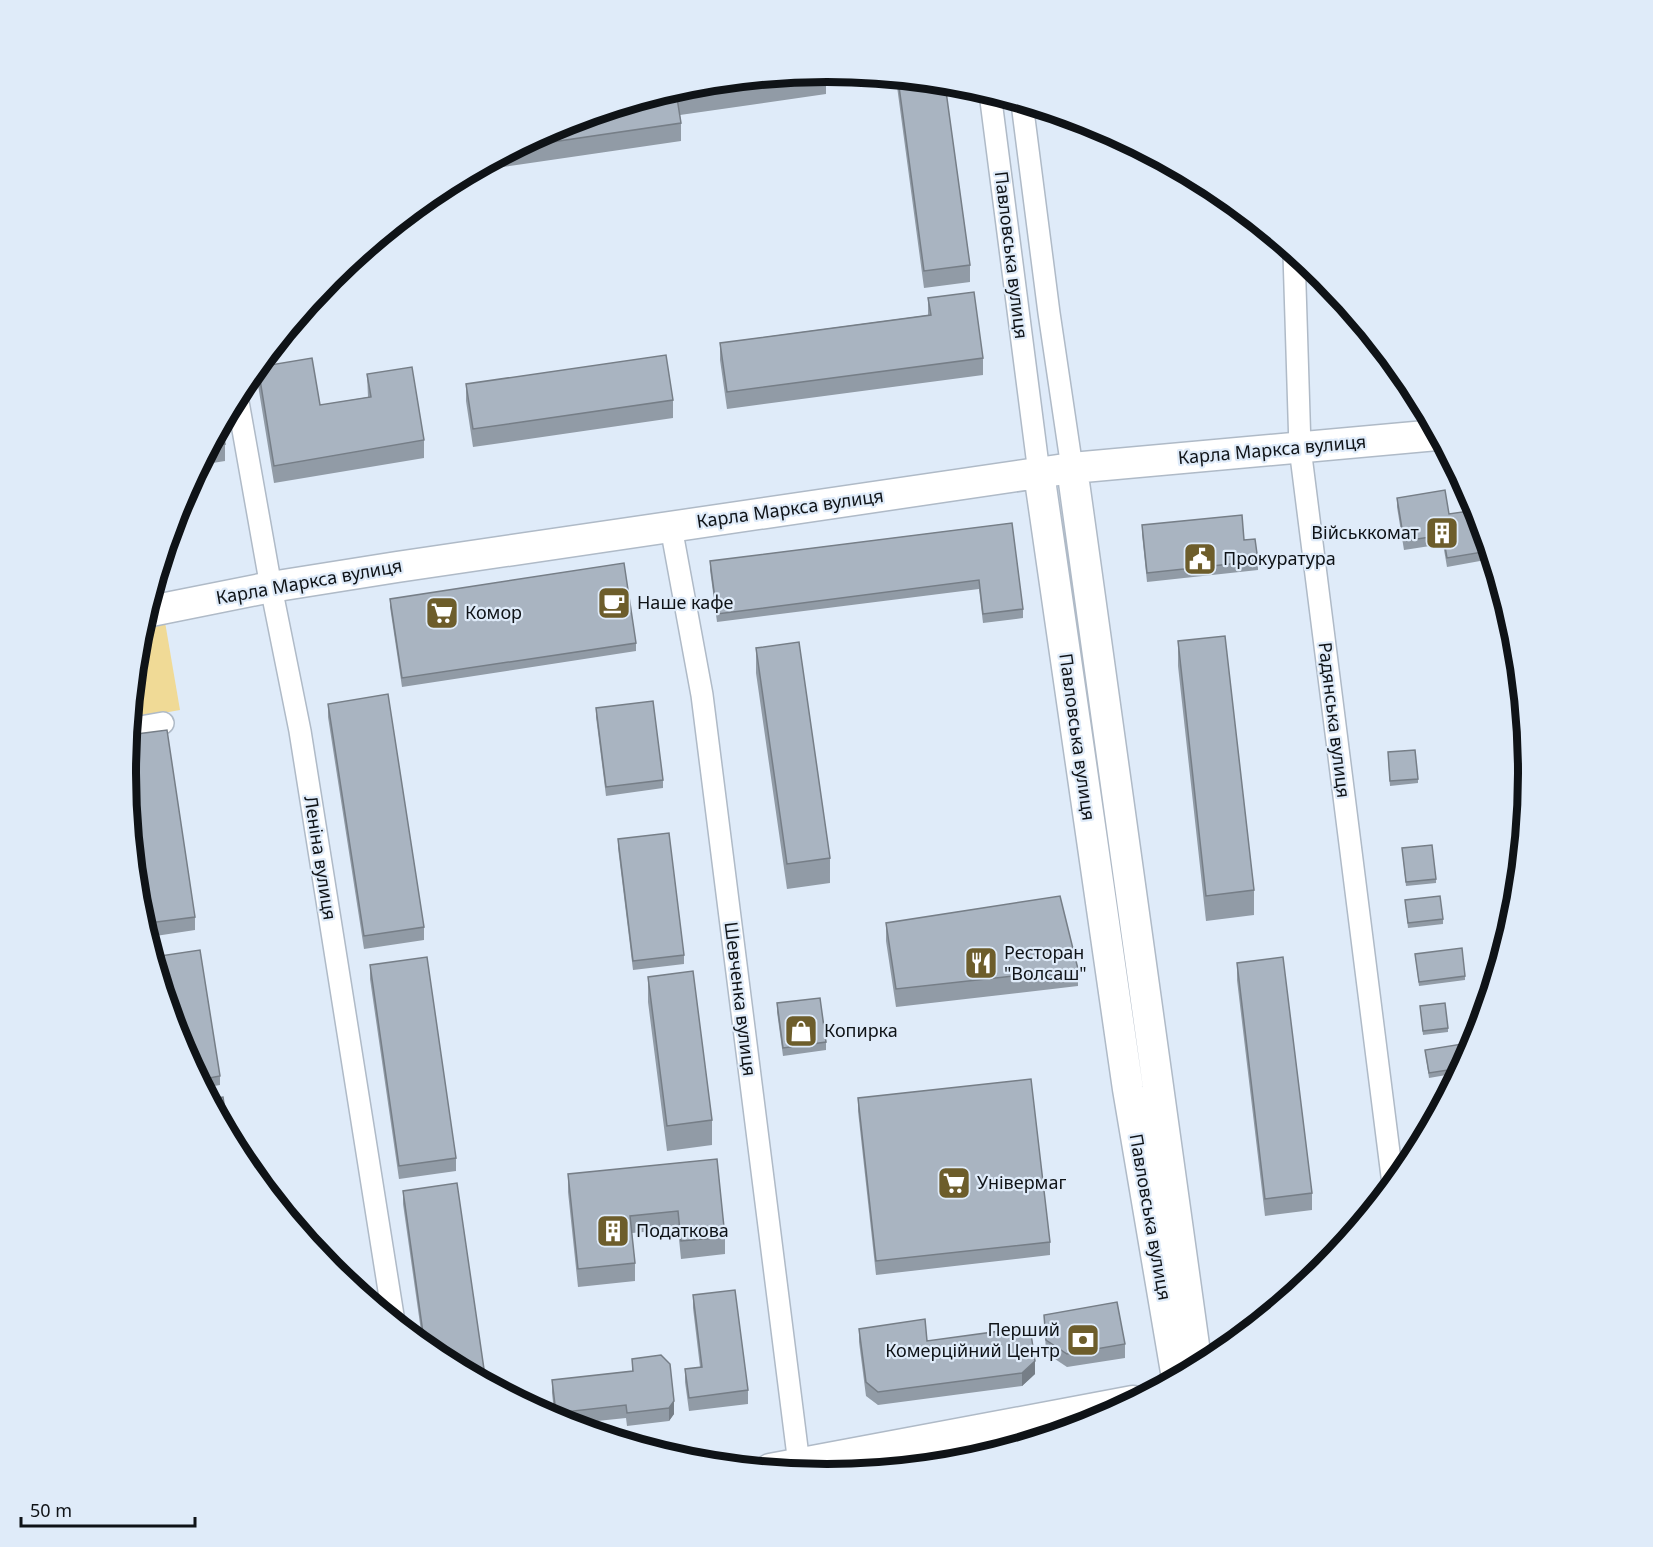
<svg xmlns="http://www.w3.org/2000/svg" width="1653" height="1547" font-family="'Noto Sans',sans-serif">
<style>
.green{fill:#f0da96}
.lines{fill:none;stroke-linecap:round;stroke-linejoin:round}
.street-casing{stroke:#afbac7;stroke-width:24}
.secondary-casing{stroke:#afbac7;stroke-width:33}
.street{stroke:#fff;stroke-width:21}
.secondary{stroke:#fff;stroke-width:30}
.wall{fill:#919ba6}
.shaded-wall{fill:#767e87}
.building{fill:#a9b4c1;stroke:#767e87;stroke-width:1.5}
.labels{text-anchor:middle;stroke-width:4.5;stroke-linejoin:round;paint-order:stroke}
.street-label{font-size:18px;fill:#0f1317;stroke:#dfebf9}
.poi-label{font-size:18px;fill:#0f1317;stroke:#dfebf9;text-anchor:start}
.rim{fill:none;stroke:#0f1317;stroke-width:8}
</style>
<rect width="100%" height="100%" fill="#dfebf9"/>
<path class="green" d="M165,622L180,710L130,719L139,636L142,626Z"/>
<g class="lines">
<g class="street-casing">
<path id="street" d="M990,93L1039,473
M1022,103L1049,313L1072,468
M1294,254L1300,448L1393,1184
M237,396L271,587L300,731L394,1322
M671,527L702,695L800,1472
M129,729L163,723"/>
</g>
<g class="secondary-casing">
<path id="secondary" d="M1072,468L1197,1367
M1039,473L1128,1089L1177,1378
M146,612L271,587L397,567L1072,468L1437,435
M770,1469L1133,1401"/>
</g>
<use href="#street" class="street"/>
<use href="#secondary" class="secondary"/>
</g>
<path class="wall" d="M826,77V94L680,115L681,123V141L489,169L488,163L558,125L690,85Z
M896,79L945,84L970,265V282L924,288Z
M928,298L983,358V375L727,409L720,360V343L928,315Z
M300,314V331L284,334Z
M258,367L320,405L368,397L367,374L424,440V458L274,483L258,385Z
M466,384L673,400V418L473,447L466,401Z
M221,425L225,444V461L200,465Z
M1397,498L1449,514L1476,510L1491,559L1447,567L1443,544L1404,550L1397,507Z
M1012,523L1023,609V618L983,623L979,589L717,622L710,570V561Z
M1142,525L1244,540L1258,561V570L1147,582L1142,534Z
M390,599L636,643V651L402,687L390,607Z
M1178,641L1254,890V915L1206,921L1178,666Z
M756,648L830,858V883L787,889L756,673Z
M328,704L424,927V940L364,949L328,717Z
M596,708L663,780V788L606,796L596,717Z
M1388,757L1418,779V783L1390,786Z
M125,773L195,917V930L149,937L128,796H127Z
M618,839L684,955V964L633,970L618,848Z
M1402,848L1436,879V883L1406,886Z
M1405,900L1443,919V924L1408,928Z
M886,923L1078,969V986L896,1007L886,941Z
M1415,954L1465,976V980L1419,986Z
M1237,963L1312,1193V1210L1265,1216L1237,980Z
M370,965L456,1158V1171L399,1179L370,979Z
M648,977L712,1120V1145L667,1151L648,1002Z
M777,1003L826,1042V1050L783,1056L777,1012Z
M1420,1006L1448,1028V1032L1423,1035Z
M178,1042L220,1076V1085L203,1088Z
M1425,1050L1465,1061L1458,1073L1429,1078Z
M858,1098L1050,1242V1255L876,1275L858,1111Z
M717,1159L725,1237V1254L681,1259L678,1229L632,1233L635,1263V1281L578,1287L568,1192V1174Z
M403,1191L436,1357L423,1345L403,1204Z
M693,1295L748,1390V1404L689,1411L685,1382V1369L700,1367L693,1308Z
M1044,1315L1125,1344V1358L1067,1367L1046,1353Z
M859,1329L927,1341L1035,1374L1022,1386L878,1405L866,1396L859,1342Z
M632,1359L674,1414L669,1421L627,1426L626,1418L568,1424L555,1420L552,1393V1380L632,1371Z"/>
<path class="shaded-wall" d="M1035,1361V1374L1022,1386V1373Z
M674,1401V1414L669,1421V1408Z"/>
<path class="building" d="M825,72L826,77L677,98L681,123L518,147L558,125L690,85Z
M898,79L945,84L970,265L924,271Z
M974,292L983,358L727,392L720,343L931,315L928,298Z
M666,355L673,400L473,429L466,384Z
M312,358L320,405L371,397L367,374L412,367L424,440L274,466L258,367Z
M221,425L225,444L210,446Z
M1445,490L1449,514L1476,510L1489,551L1447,558L1443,535L1404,541L1397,498Z
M1242,515L1244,540L1255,539L1258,561L1147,573L1142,525Z
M1012,523L1023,609L983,614L979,580L717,614L710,561Z
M624,563L636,643L402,678L390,599Z
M1225,636L1254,890L1206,896L1178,641Z
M799,642L830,858L787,864L756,648Z
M388,694L424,927L364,936L328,704Z
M653,701L663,780L606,787L596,708Z
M167,730L195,917L149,923L128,783H126L125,773L129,735Z
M1415,750L1418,779L1390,781L1388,752Z
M669,833L684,955L633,961L618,839Z
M1432,845L1436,879L1406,882L1402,848Z
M1060,896L1078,969L896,989L886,923Z
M1440,896L1443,919L1408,923L1405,900Z
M1462,948L1465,976L1419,982L1415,954Z
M200,950L220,1076L199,1080L178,1042L153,957Z
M427,957L456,1158L399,1166L370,965Z
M1283,957L1312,1193L1265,1199L1237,963Z
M693,971L712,1120L667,1126L648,977Z
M820,998L826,1042L783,1048L777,1003Z
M1445,1003L1448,1028L1423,1031L1420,1006Z
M1462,1044L1465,1061L1461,1068L1429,1073L1425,1050Z
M1031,1079L1050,1242L876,1261L858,1098Z
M223,1097L229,1136L209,1099Z
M717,1159L725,1237L681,1241L678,1211L630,1216L635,1263L578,1269L568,1174Z
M457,1183L486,1383L436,1357L425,1347L403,1191Z
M735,1290L748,1390L689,1398L685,1369L702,1367L693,1295Z
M1117,1302L1125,1344L1067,1354L1046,1340L1044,1315Z
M925,1319L927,1341L1030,1327L1035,1361L1022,1373L878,1392L866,1382L859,1329Z
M661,1355L670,1364L674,1401L669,1408L627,1413L626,1405L556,1413L552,1380L633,1371L632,1359Z"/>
<defs>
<g id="building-square" transform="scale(1.725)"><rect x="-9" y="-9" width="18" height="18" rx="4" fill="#6d5d2b" stroke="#dfebf9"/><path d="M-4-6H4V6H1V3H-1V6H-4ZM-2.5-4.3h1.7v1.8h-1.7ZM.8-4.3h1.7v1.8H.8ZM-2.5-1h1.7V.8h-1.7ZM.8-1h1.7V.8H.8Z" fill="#fff"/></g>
<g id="civic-square" transform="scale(1.725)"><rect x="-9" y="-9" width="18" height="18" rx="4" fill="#6d5d2b" stroke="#dfebf9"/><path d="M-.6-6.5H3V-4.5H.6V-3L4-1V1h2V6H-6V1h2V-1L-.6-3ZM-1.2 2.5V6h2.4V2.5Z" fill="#fff"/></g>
<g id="cafe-square" transform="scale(1.725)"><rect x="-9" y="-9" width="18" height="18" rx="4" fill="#6d5d2b" stroke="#dfebf9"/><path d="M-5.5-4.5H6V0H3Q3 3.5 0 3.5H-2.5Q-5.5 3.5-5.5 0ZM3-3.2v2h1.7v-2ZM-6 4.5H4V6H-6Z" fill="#fff"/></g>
<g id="supermarket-square" transform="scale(1.725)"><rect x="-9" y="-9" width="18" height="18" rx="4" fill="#6d5d2b" stroke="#dfebf9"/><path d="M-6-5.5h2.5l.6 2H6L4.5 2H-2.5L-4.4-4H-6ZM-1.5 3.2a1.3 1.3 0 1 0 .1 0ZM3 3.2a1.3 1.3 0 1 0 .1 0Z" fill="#fff"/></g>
<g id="restaurant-square" transform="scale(1.725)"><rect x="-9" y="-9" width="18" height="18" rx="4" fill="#6d5d2b" stroke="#dfebf9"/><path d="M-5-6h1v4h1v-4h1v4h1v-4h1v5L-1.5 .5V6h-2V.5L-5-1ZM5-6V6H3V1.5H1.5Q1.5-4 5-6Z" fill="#fff"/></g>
<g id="shop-square" transform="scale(1.725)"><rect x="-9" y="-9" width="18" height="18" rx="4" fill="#6d5d2b" stroke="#dfebf9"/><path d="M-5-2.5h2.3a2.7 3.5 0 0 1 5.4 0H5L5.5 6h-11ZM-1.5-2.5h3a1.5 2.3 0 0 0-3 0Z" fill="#fff"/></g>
<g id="bank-square" transform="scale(1.725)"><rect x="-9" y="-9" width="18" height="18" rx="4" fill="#6d5d2b" stroke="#dfebf9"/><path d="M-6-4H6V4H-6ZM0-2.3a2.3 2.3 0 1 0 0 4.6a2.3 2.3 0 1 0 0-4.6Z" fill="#fff"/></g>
</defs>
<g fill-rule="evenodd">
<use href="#building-square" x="1442" y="533"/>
<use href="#civic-square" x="1200" y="559"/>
<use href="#cafe-square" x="614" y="603"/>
<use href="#supermarket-square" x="442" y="613"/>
<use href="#restaurant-square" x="981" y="963"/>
<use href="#shop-square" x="801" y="1031"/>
<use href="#supermarket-square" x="954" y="1183"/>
<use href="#building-square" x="613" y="1231"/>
<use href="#bank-square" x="1083" y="1340"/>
</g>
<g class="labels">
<g class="street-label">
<text transform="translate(1011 255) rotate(83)" y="6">Павловська вулиця</text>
<text transform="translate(1272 450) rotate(-5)" y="6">Карла Маркса вулиця</text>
<text transform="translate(790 509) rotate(-8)" y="6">Карла Маркса вулиця</text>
<text transform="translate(309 582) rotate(-10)" y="6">Карла Маркса вулиця</text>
<text transform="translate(1334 720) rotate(83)" y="6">Радянська вулиця</text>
<text transform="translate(1077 737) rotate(82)" y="6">Павловська вулиця</text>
<text transform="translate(320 858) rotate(81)" y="6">Леніна вулиця</text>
<text transform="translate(740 999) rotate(83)" y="6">Шевченка вулиця</text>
<text transform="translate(1150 1217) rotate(80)" y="6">Павловська вулиця</text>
</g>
<g class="poi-label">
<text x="1419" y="539" text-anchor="end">Військкомат</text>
<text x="1223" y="565">Прокуратура</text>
<text x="637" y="609">Наше кафе</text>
<text x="465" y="619">Комор</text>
<text x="1004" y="959">Ресторан<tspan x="1004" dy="21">"Волсаш"</tspan></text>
<text x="824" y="1037">Копирка</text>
<text x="977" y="1189">Універмаг</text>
<text x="636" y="1237">Податкова</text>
<text x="1060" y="1336" text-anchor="end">Перший<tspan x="1060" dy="21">Комерційний Центр</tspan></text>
</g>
</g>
<path d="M0 0H1653V1547H0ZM136 773a691 691 0 1 1 1382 0a691 691 0 1 1-1382 0Z" fill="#dfebf9" fill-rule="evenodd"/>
<path class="rim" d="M136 773a691 691 0 1 1 1382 0a691 691 0 1 1-1382 0Z"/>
<path d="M21 1517v9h174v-9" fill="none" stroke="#0f1317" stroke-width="3"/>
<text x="30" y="1517" font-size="18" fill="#0f1317" stroke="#dfebf9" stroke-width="4.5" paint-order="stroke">50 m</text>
</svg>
